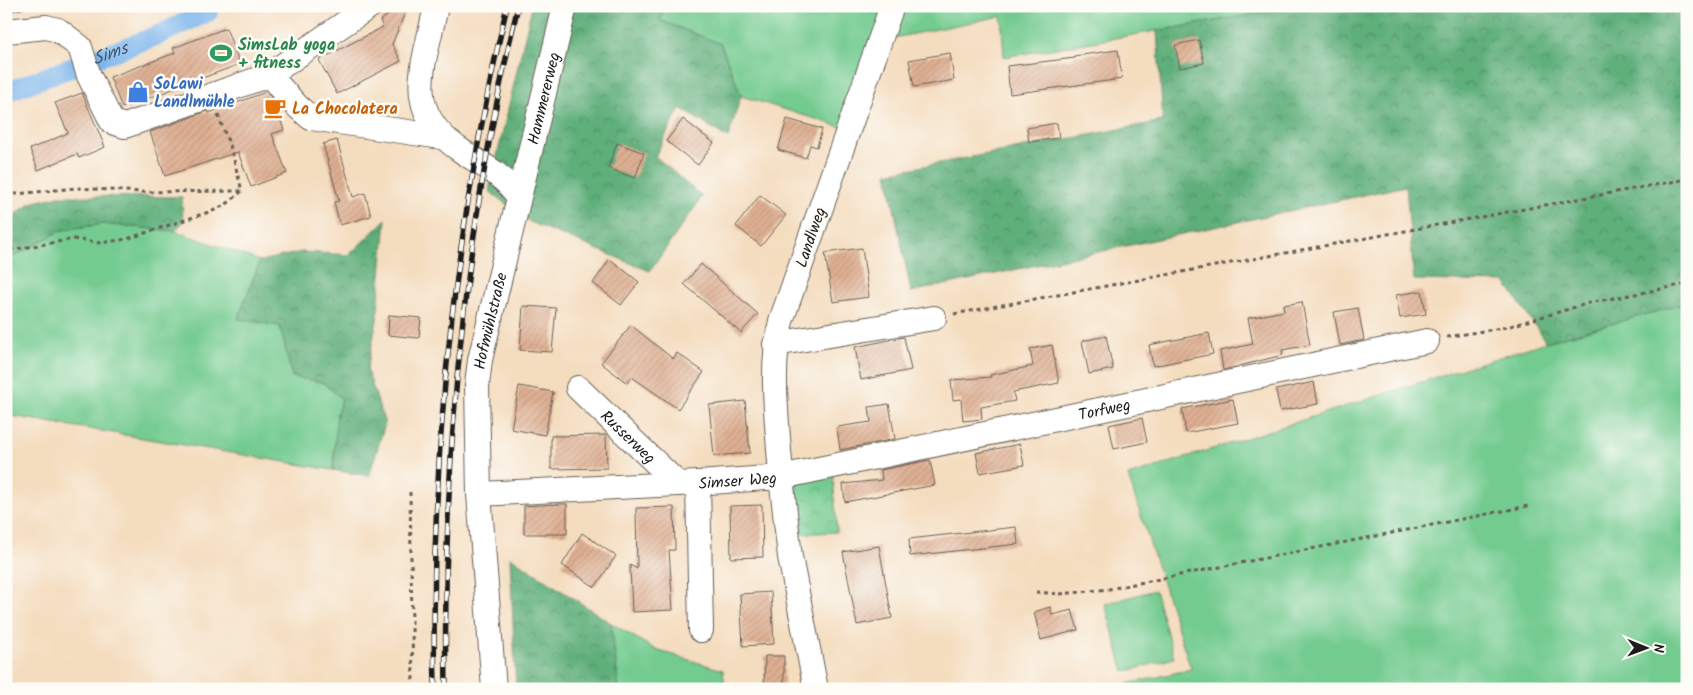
<svg xmlns="http://www.w3.org/2000/svg" width="1693" height="695" font-family="Kalam,sans-serif">
<style>
.grass{fill:#73cb90;stroke:#487456}
.forest{fill:url(#forest-crowns);stroke:#3d664b}
.park{fill:url(#park-crowns);stroke:#487456}
.lines{fill:none;stroke-linecap:round;stroke-linejoin:round}
.canal{stroke:#7cb5ec;stroke-width:20}
.building{fill:url(#building-hatch)}
.minor-casing{stroke:#685f55;stroke-width:26}
.path{stroke:#685f55;stroke-width:3;stroke-dasharray:4 4;stroke-linecap:butt}
.minor{stroke:#fff;stroke-width:24}
.rail-casing{stroke:#1c1c1c;stroke-width:5.5}
.rail{stroke:#fdfcf7;stroke-width:4;stroke-dasharray:11;stroke-linecap:butt}
.labels{text-anchor:middle;stroke-width:5;stroke-linejoin:round;paint-order:stroke}
.leisure-label{font-size:16px;font-weight:bold;fill:#27864d;stroke:#fdfcf7;text-anchor:start}
.shop-label{font-size:16px;font-weight:bold;fill:#366cbe;stroke:#fdfcf7;text-anchor:start}
.street-label{font-size:16px;fill:#1c1c1c;stroke:#fdfcf7}
.food-label{font-size:16px;font-weight:bold;fill:#c56008;stroke:#fdfcf7;text-anchor:start}
.water-label{font-size:18px;font-style:italic;fill:#42596f;stroke:#fdfcf7}
</style>
<defs>
<pattern id="forest-crowns" width="20" height="18" patternUnits="userSpaceOnUse" patternTransform="scale(1.25)"><rect width="20" height="18" fill="#5eaf7a"/><path d="M2 6a3 3 0 1 1 6 0M12 15a3 3 0 1 1 6 0" fill="none" stroke="#4d8e63"/></pattern>
<pattern id="park-crowns" width="20" height="18" patternUnits="userSpaceOnUse" patternTransform="scale(1.25)"><rect width="20" height="18" fill="#73cb90"/><path d="M2 6a3 3 0 1 1 6 0M12 15a3 3 0 1 1 6 0" fill="none" stroke="#63ae7c"/></pattern>
<pattern id="building-hatch" width="6" height="6" patternUnits="userSpaceOnUse" patternTransform="scale(1.25)"><rect width="6" height="6" fill="#dfb093"/><path d="M-1 1l2-2M0 6l6-6M5 7l2-2" fill="none" stroke="#bf977e"/></pattern>
</defs>
<rect width="100%" height="100%" fill="#fdfcf7"/>
<filter id="ink" filterUnits="userSpaceOnUse"><feTurbulence type="fractalNoise" baseFrequency=".02" numOctaves="2"/><feDisplacementMap in="SourceGraphic" scale="10" xChannelSelector="R" yChannelSelector="G"/><feConvolveMatrix kernelMatrix="1 2 1 2 8 2 1 2 1" color-interpolation-filters="sRGB"/></filter>
<filter id="wash" filterUnits="userSpaceOnUse"><feTurbulence type="fractalNoise" baseFrequency=".0096" numOctaves="4" result="noise"/><feDisplacementMap in="SourceGraphic" scale="20" xChannelSelector="R" yChannelSelector="G"/><feGaussianBlur stdDeviation="1.12" result="paint"/><feColorMatrix in="noise" values="0 0 0 0 0 0 0 0 0 0 0 0 0 0 0 0 0 1.4 0 .05"/><feComposite in="paint" operator="in"/></filter>
<g filter="url(#wash)">
<rect width="100%" height="100%" fill="#f4dcbe"/>
<path class="grass" d="M665,6H1302L1004,57L1001,16L884,40L854,131L741,96L721,44L659,20Z
M102,224L175,231L260,261L238,318L280,326L292,376L322,382L342,399L337,413L333,470L6,415V261L62,230Z
M1687,303V689H1107L1191,669L1128,476L1546,342Z
M1155,590L1174,658L1124,672L1105,604Z
M611,623L656,650L723,670L725,689H619Z"/>
<path class="forest" d="M532,6H665L660,20L721,44L741,96L728,138L680,108L655,156L702,197L650,271L530,222L489,191Z
M1302,6H1687V303L1546,342L1505,282L1414,280L1406,186L911,292L887,173L1163,121L1157,31Z
M59,196L182,197L183,222L175,231L102,224L62,230L6,261V221L31,203Z
M386,219L377,320L367,369L385,424L369,476L333,470L337,413L342,399L322,382L292,377L280,326L238,319L260,261L302,252L349,255Z
M510,557L611,623L619,689H516Z"/>
<path class="park" d="M833,474L837,532L796,534L793,484Z"/>
<g class="lines">
<path class="canal" id="s1" d="M6,92L156,36L208,12L209,6"/>
</g>
<g id="blocks">
<path class="building" d="M399,6H408L392,44L401,61L337,94L319,60L383,27L380,21Z
M226,28L240,64L122,108L110,77L175,53L173,48Z
M1199,40L1204,63L1180,68L1175,45Z
M1118,50L1122,79L1010,94L1007,66L1075,58L1074,56Z
M950,53L954,80L914,87L909,60Z
M266,92L273,99L284,130L272,134L287,173L251,187L238,152L165,176L150,132L208,111L209,113Z
M82,93L105,147L79,158L77,154L38,170L30,149L68,133L55,103Z
M683,119L714,143L698,165L666,141Z
M787,119L822,129L817,147L810,145L806,158L778,150Z
M1057,123L1059,138L1029,142L1027,128Z
M337,140L353,197L365,193L371,216L340,225L334,202L339,201L323,144Z
M617,143L644,153L635,178L608,168Z
M760,195L786,215L761,246L736,226Z
M862,248L869,297L833,302L825,253Z
M610,259L639,282L621,305L593,283Z
M701,264L758,314L741,333L684,284Z
M1422,291L1426,314L1400,318L1396,295Z
M1302,302L1310,345L1282,350L1283,355L1223,370L1220,351L1253,344L1248,318L1284,311L1283,305Z
M523,306L556,308L552,352L520,350Z
M1358,308L1364,340L1340,345L1334,312Z
M389,315L421,318L419,338L388,335Z
M631,325L673,359L677,353L704,372L678,409L632,377L627,383L601,363Z
M1209,333L1213,354L1153,366L1149,345Z
M1106,336L1113,369L1089,374L1082,341Z
M904,337L911,370L861,380L855,347Z
M1052,345L1059,383L1013,392L1015,401L981,407L982,419L963,421L961,399L953,400L951,380L991,377L990,375L1033,366L1030,349Z
M1314,382L1318,404L1280,411L1276,390Z
M519,386L553,392L545,435L511,429Z
M1233,399L1238,423L1186,433L1182,409Z
M745,401L750,453L714,456L709,405Z
M889,404L895,439L840,450L837,427L871,422L869,407Z
M1142,418L1147,442L1114,449L1109,425Z
M606,435L607,468L551,469V436Z
M1020,444L1024,465L980,473L976,453Z
M930,460L935,485L845,502L843,484L882,480L881,470Z
M561,504H567V534H524V506Z
M762,505L763,557L731,558L730,506Z
M674,507L675,550H669L673,610L632,612L630,565L637,569L636,508Z
M1016,527L1018,544L910,556L909,539Z
M582,533L616,556L595,587L562,565Z
M879,546L892,618L857,625L843,552Z
M771,592L774,644L743,646L740,594Z
M1050,607L1052,615L1072,610L1078,630L1041,640L1034,612Z
M765,656H784V689H764Z"/>
</g>
</g>
<g filter="url(#ink)">
<use href="#blocks" fill-opacity="0" stroke="#685f55" stroke-width="1"/>
<g class="lines">
<g class="minor-casing">
<g id="minor">
<path d="M436,6C424,68 400,111 463,152C481,164 501,174 514,191H520"/>
<path id="s2" d="M892,6L781,321C769,372 778,425 781,477L1427,341"/>
<path d="M6,31L46,27L58,30L80,47L89,76L112,122L125,126L269,75L370,6"/>
<path d="M269,75L298,107L311,118L442,137"/>
<path d="M775,344L934,318"/>
<path id="s3" d="M578,388L678,484"/>
<path d="M698,483L701,630"/>
<path id="s4" d="M479,494L698,483L781,477L790,557L816,689"/>
<path id="s5" d="M494,689L479,494L477,385L480,360L565,6"/>
</g>
</g>
<path class="path" d="M218,115L231,149L242,191
M6,195L76,188L141,192L242,191
M10,250L74,239L100,243L127,239L215,210L228,203L242,191
M954,314L1687,179
M1447,337L1507,327L1593,302L1687,284
M410,492L413,689
M1036,592L1060,594L1109,589L1528,506"/>
<use href="#minor" class="minor"/>
<g class="rail-casing">
<path id="rail" d="M6,10L23,6
M435,689C429,460 454,229 507,6
M446,689C442,460 464,229 518,6"/>
</g>
<use href="#rail" class="rail"/>
</g>
</g>
<defs>
<g id="stadium-bare" transform="scale(1.725)"><path d="M0-5a6.5 5 0 1 0 0 10a6.5 5 0 1 0 0-10ZM-3.5-1.8h7v3.6h-7Z" fill="#2e9e5b" stroke="#fdfcf7" stroke-width="2.5" paint-order="stroke"/></g>
<g id="shop-bare" transform="scale(1.725)"><path d="M-5-2.5h2.3a2.7 3.5 0 0 1 5.4 0H5L5.5 6h-11ZM-1.5-2.5h3a1.5 2.3 0 0 0-3 0Z" fill="#3f7fe0" stroke="#fdfcf7" stroke-width="2.5" paint-order="stroke"/></g>
<g id="cafe-bare" transform="scale(1.725)"><path d="M-5.5-4.5H6V0H3Q3 3.5 0 3.5H-2.5Q-5.5 3.5-5.5 0ZM3-3.2v2h1.7v-2ZM-6 4.5H4V6H-6Z" fill="#e8710a" stroke="#fdfcf7" stroke-width="2.5" paint-order="stroke"/></g>
</defs>
<g fill-rule="evenodd">
<use href="#stadium-bare" x="221" y="53"/>
<use href="#shop-bare" x="138" y="92"/>
<use href="#cafe-bare" x="275" y="108"/>
</g>
<g class="labels">
<g class="leisure-label">
<text x="238" y="50">SimsLab yoga<tspan x="238" dy="18">+ fitness</tspan></text>
</g>
<g class="shop-label">
<text x="154" y="89">SoLawi<tspan x="154" dy="18">Landlmühle</tspan></text>
</g>
<g class="street-label">
<text dy="6" stroke="none"><textPath href="#s5" startOffset="599">Hammererweg</textPath></text>
<text transform="translate(810 237) rotate(-71)" y="6">Landlweg</text>
<text dy="6" stroke="none"><textPath href="#s5" startOffset="370">Hofmühlstraße</textPath></text>
<text dy="6" stroke="none"><textPath href="#s2" startOffset="821">Torfweg</textPath></text>
<text dy="6" stroke="none"><textPath href="#s3" startOffset="70">Russerweg</textPath></text>
<text dy="6" stroke="none"><textPath href="#s4" startOffset="259">Simser Weg</textPath></text>
</g>
<g class="food-label">
<text x="292" y="114">La Chocolatera</text>
</g>
<g class="water-label">
<text dy="6" stroke="none"><textPath href="#s1" startOffset="111">Sims</textPath></text>
</g>
</g>
<rect width="1693" height="695" fill="none" stroke="#fdfcf7" stroke-width="25"/>
<g transform="translate(1646 648) rotate(91)" stroke="#fdfcf7" stroke-width="4" paint-order="stroke">
<path d="M0-4L9 19L0 12L-9 19Z" fill="#1c1c1c"/>
<text y="-8" font-size="14" font-weight="bold" text-anchor="middle" fill="#1c1c1c">N</text>
</g>
</svg>
